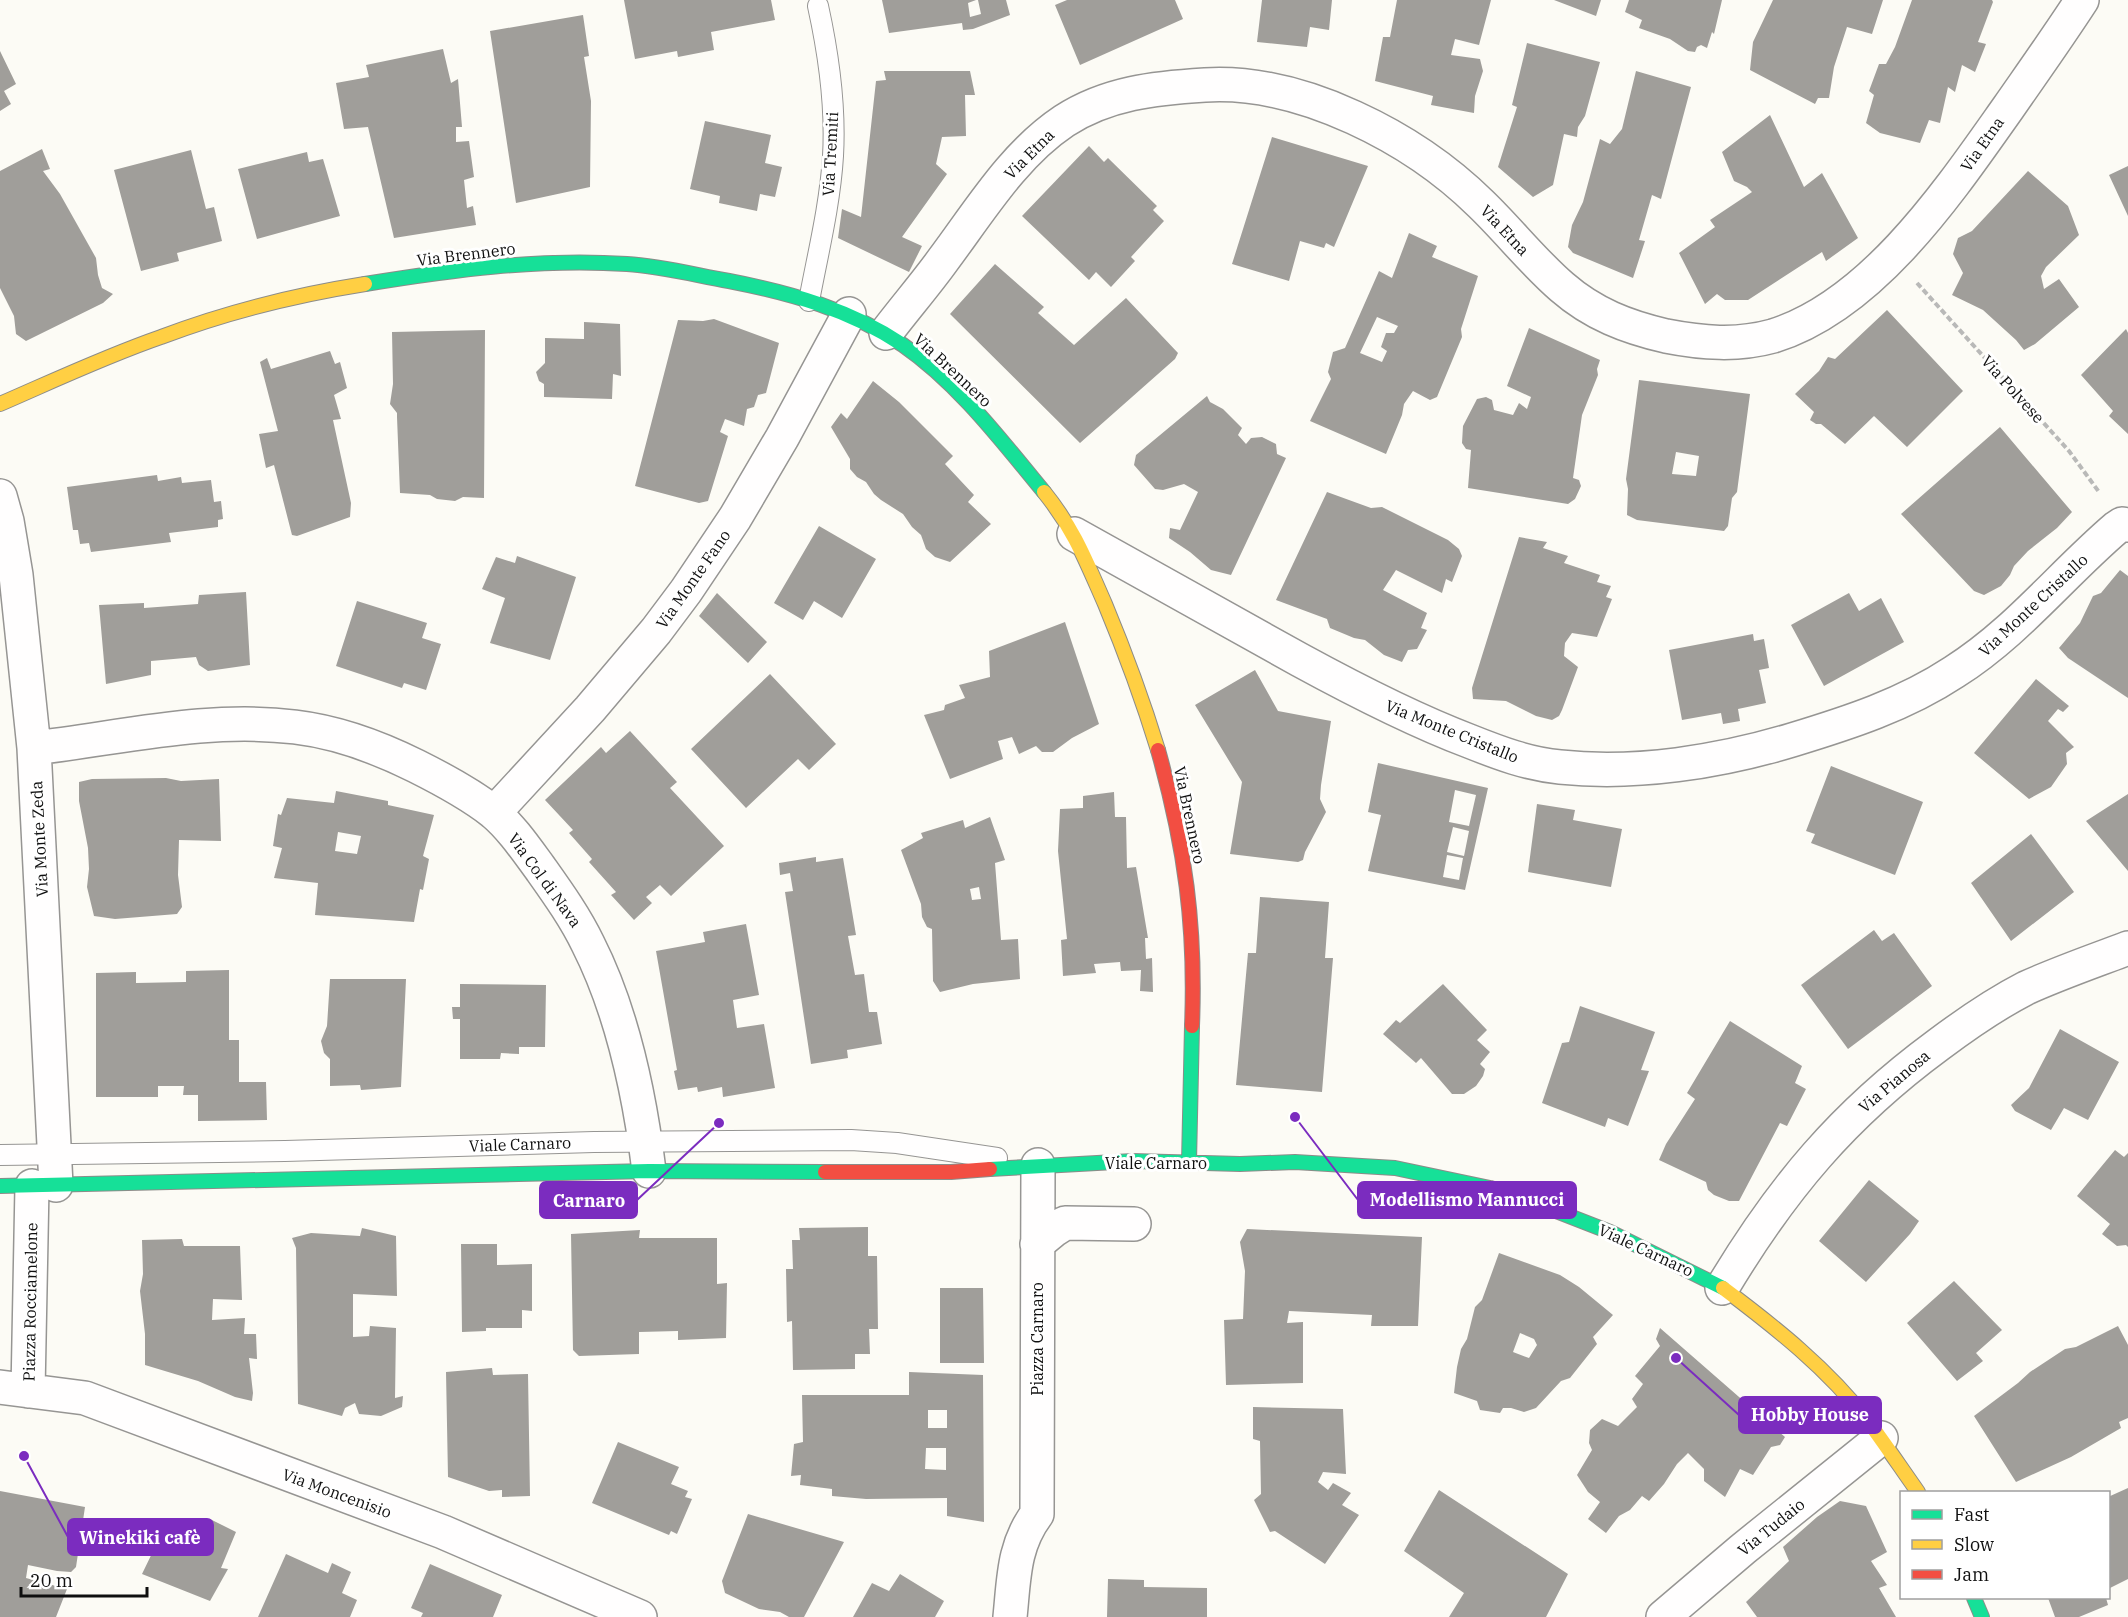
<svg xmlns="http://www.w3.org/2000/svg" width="2128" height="1617" font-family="'IBM Plex Serif',serif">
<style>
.building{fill:#a09e9a;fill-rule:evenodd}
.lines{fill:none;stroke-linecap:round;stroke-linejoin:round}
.lane-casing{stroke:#969593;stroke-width:22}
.street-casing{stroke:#969593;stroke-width:36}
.fast-casing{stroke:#8c8c89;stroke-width:16}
.slow-casing{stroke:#8c8c89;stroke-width:16}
.jam-casing{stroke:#8c8c89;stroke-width:16}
.path{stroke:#b9b9b8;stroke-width:4;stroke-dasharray:6 3;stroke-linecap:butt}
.lane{stroke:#fffefe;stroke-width:20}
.street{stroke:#fffefe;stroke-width:33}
.fast{stroke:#16e098;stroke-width:14}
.slow{stroke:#ffcf43;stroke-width:14}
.jam{stroke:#f24e42;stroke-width:14}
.labels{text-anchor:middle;stroke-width:6;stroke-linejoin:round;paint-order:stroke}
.street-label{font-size:16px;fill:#0f0f0f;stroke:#fff}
.leader{fill:none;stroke:#7b2cbf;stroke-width:2}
.callout-dot{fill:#7b2cbf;stroke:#fff;stroke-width:2}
.callout{fill:#7b2cbf;stroke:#7b2cbf;stroke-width:2}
.callout-label{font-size:18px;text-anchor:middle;font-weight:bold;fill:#fff}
</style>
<rect width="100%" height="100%" fill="#fcfbf5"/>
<path class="building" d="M624,0H771L775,20L711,32L714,50L678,57L677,51L635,59Z
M882,0H976L968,3L970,17L981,14L978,0H1006L1010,15L973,29L963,30L962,23L889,33Z
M1067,0H1175L1183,19L1080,65L1055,5Z
M1262,0H1332L1329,30L1310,27L1307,47L1257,42Z
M1397,0H1491L1479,45L1455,39L1451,55L1480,59L1483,71L1475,96L1474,113L1431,105L1433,96L1375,81L1383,37H1390Z
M1554,0H1601L1596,16Z
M1629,0H1722L1714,34L1712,32L1707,48L1701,45L1697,47L1695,52L1688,51L1670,39L1639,28L1642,20L1625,12Z
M1773,0H1883L1872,34L1847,27L1834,67L1829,98H1818L1815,104L1750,70L1753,42Z
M1912,0H1992L1993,2L1978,42L1986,44L1975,72L1962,65L1955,92L1948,87L1940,123L1929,120L1920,143L1880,133L1866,123L1874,95L1869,91L1879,64H1886L1895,47Z
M583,15L589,56L584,57L591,101L590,187L516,203L490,31Z
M1527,43L1600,62L1585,116L1578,127L1577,137L1564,134L1553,185L1533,197L1498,167L1517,107L1512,105Z
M443,49L451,83L458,79L462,127H456V142L469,141L474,177L464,180L467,208L473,206L476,225L394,238L368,127L344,129L336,83L369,77L366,65Z
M0,51L16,84L4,91L11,104L0,111Z
M884,71H970L975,95H965L966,136L942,137L936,164L947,174L902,237L922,246L909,272L838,238L842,209L861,217L876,81L886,80Z
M1636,71L1691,87L1661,199L1652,195L1639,240L1645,241L1633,278L1573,253L1568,247L1572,225L1583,202L1600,139L1610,144L1622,129Z
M1770,115L1804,187L1822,173L1858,238L1826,261L1822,252L1748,300H1725L1717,294L1705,304L1679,253L1715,227L1710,220L1752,192L1747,187L1734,181L1722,152Z
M705,121L771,135L765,163L782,167L775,197L760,194L757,211L719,203L720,196L690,189Z
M1272,137L1368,166L1334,247L1326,243L1324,248L1300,241L1289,281L1232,264Z
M1089,146L1104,162L1108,158L1157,206L1153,210L1164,221L1131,257L1135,261L1111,287L1096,272L1089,280L1022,216Z
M42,149L50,169L43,171L60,194L96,258L98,275L102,288L113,294L103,303L26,341L16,334L14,316L0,288V171Z
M191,150L206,209L214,207L222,241L177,253L179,261L141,271L114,170Z
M307,152L309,162L323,159L340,216L257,239L238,169Z
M2128,166V216L2109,175Z
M2028,171L2068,206L2079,235L2046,267L2041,276L2044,289L2059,279L2079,307L2035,344L2024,350L2016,340L1983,310L1952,295L1963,273L1953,254L1958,238L1972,231Z
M1409,233L1437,246L1432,257L1478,276L1461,329L1462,337L1437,397L1430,400L1413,391L1404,404L1402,415L1386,454L1310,421L1331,379L1328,372L1333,352L1345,348L1379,271L1392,278ZM1377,317L1398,326L1394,333H1386L1381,347L1387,351L1382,362L1360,353Z
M995,264L1044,307L1038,313L1074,345L1126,298L1178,353L1175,359L1080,443L950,314Z
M1887,310L1963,391L1907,447L1874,416L1845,444L1821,424H1816L1810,420L1814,412L1795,394L1819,371L1828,357L1835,359Z
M714,319L779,343L766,393L758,395L754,407L747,409L744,426L725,419L720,432L728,436L708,501L699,503L635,486L678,320L703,321Z
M584,322L620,324L621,376L613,374L612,399L544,397V384L539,381L536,372L545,363V338L584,339Z
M1529,328L1600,360L1597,369L1598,375L1582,415L1573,478L1579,480L1581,486L1575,499L1568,504L1468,488L1471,450L1466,449L1462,443L1463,426L1477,399L1486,397L1492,400L1494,410L1513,415L1519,403L1527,409L1531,397L1507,386Z
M2126,329L2128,333V434L2109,416L2113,411L2081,375Z
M485,330L484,498L463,497L455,501L437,499L430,495L400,493L397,417V413L390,404L393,384L392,332Z
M330,351L335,364L340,362L347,388L334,395L341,419L333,420L351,503L350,517L297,536L292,535L274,465L266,468L259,434L278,431L260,362L267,358L271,369Z
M1639,380L1750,394L1737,492L1732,498L1728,526L1724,531L1637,520L1627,515L1628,489L1626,479ZM1676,452L1699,456L1696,476L1672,474Z
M873,381L899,402L953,456L945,464L974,495L968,502L991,524L950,562L935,557L926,549L921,535L912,527L903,514L881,500L874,494L866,482L857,477L850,469V459L831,427L841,413L847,419Z
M1207,396L1210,402L1223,409L1242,428L1238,435L1246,444L1251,438L1262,437L1276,444L1277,454L1286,458L1231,575L1211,570L1190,552L1169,538L1170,528L1180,530L1198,492L1184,484L1163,490L1155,489L1134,465L1136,455Z
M2000,427L2072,512L2057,528L2028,551L2014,566L2010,575L2001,586L1984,595L1974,591L1901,514Z
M157,475L158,481L181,477L182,483L211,480L214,502L221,501L223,519L218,520V527L169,533L171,542L91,552L89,543L80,544L78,530H73L67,487Z
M1327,492L1371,508L1382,507L1448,540L1459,549L1462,556L1452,582L1446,579L1442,593L1396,570L1383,590L1427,613L1421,628L1427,630L1417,649L1408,650L1402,662L1384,655L1365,640L1354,638L1330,628L1327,619L1276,600Z
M819,526L876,559L842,618L814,601L803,620L774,603Z
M1519,537L1547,542L1543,548L1568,556L1564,563L1600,575L1597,582L1611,586L1606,597L1612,599L1597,637L1572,633L1565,643L1564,656L1578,667L1562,710L1559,716L1552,720L1536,716L1506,701L1473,699L1472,688Z
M517,556L576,577L550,660L490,643L505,598L482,589L496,557L515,563Z
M2120,570L2128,576V698L2068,658L2059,648L2080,623L2093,596L2101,593Z
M246,592L250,665L208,671L199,665L196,657L151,661V675L106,684L99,605L144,603V608L198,604L199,595Z
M717,593L767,642L748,663L699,616Z
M1849,593L1859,611L1881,598L1904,642L1824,686L1791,625Z
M357,601L427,623L422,638L441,644L426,690L404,683L402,688L336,666Z
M1065,622L1099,724L1072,738L1053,752H1042L1036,746L1019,754L1012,737L998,741L1003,759L950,779L924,715L944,710L945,705L965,698L959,685L990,677L989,651Z
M1753,634L1754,641L1764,639L1769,668L1759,670L1766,703L1738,709L1740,721L1723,724L1721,713L1682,720L1669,650Z
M1255,670L1278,711L1331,721L1321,785L1320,799L1326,812L1305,852L1303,860L1298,862L1230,854L1242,782L1195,705Z
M770,674L836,744L809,770L798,759L746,808L691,749Z
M2036,679L2069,706L2063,712L2058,709L2048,721L2074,747L2066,753L2067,764L2051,787L2029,799L1974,753Z
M630,731L677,782L670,788L724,846L671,896L660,885L646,897L652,903L634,920L611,895L616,892L589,862L592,859L569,833L573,830L545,800L601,747L606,753Z
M1378,763L1488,788L1465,890L1368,871L1381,815L1368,812ZM1455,790L1476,795L1469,826L1449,822ZM1453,827L1469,831L1464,856L1447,852ZM1447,855L1463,858L1459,880L1443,877Z
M1831,766L1923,802L1895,875L1811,843L1815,834L1806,831Z
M166,778L181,781L219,779L221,841L179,840L178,875L182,907L177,914L115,919L94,916L87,887L89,869L88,848L79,801V782L92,779Z
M336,791L388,801V805L434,815L423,856L429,859L423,890L420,889L414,922L315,915L318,883L274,878L282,848L273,846L278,814L281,815L287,798L334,803ZM338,832L361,836L357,854L335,851Z
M1114,792L1115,817H1126L1127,868L1136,867L1148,938H1145L1146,959L1152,958L1153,992L1140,991L1141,970L1121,971L1120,962L1094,964L1096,973L1063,976L1061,940L1067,939L1058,851L1060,809L1083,808V796Z
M2128,794V871L2086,821Z
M1537,804L1575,810L1573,820L1622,829L1611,887L1528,872Z
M990,817L1005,860L995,863L1001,940L1018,939L1020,979L973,984L940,992L933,981L932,929L927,927L922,917L921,904L901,850L923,838L921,833L963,820L965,828ZM979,887L981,899L972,900L970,889Z
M2031,834L2074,892L2011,941L1971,883Z
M816,857V862L843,858L856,935L848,936L855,975L864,974L869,1012H877L882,1044L847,1050L848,1058L811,1064L785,892L793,891L790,873L780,875L779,863Z
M1260,897L1329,902L1325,958H1333L1322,1092L1236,1085L1248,953H1256Z
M746,924L759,995L733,1000L737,1028L764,1024L775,1088L723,1097L722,1087L698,1092L697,1087L678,1090L674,1071L677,1070L656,951L705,942L703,932Z
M1874,930L1882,941L1894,933L1932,986L1848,1049L1801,985Z
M229,970V1040H239V1082H266L267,1120L198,1121V1095H183L184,1086H158V1097H96V973L136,972V983L186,982V971Z
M330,979H406L401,1087L361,1090L360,1085L330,1086V1059L324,1053L321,1041L327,1026Z
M460,984L546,985L545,1047H519V1054L501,1053L500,1059H460V1019H453L452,1007H460Z
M1443,984L1487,1030L1477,1040L1490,1052L1480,1064L1485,1069L1483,1076L1476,1086L1464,1094H1452L1421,1058L1416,1063L1383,1034L1396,1020L1400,1023Z
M1580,1006L1655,1032L1641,1070L1649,1071L1628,1126L1608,1118L1605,1127L1542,1103L1562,1043L1569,1042Z
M1730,1021L1802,1066L1795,1083L1806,1089L1787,1126L1780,1123L1739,1201H1729L1714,1195L1708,1190L1706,1182L1659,1160L1666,1144L1695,1099L1687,1093Z
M2060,1029L2119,1062L2088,1120L2064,1108L2051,1130L2015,1111L2011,1105L2029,1088Z
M2115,1150L2124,1157L2128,1153V1247L2126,1245L2117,1246L2102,1234L2110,1224L2077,1196Z
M1869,1180L1919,1221L1910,1234L1866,1282L1819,1241Z
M868,1227V1256H877L878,1329H869L870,1354H855V1369L793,1370L792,1321L787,1322L786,1269H793L792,1240H800L799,1228Z
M362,1228L396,1236L397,1296L353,1294V1337L369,1336L370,1326L396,1328L395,1398L403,1396L402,1407L381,1416L359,1414L355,1403L345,1408L342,1416L298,1404L296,1248L292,1238L311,1233L360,1236Z
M1247,1229L1422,1237L1418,1326H1371L1372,1315L1289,1311L1287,1323L1303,1322V1383L1226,1385L1224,1320L1243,1319L1245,1271L1240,1242Z
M640,1230L639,1238H717V1284L727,1283L726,1338L678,1340V1331L639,1332V1354L579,1356L573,1350L571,1234Z
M182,1239L184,1246H240L242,1300L213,1299L212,1320L245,1318L244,1334H256L257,1359L249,1358L253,1393L252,1401L235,1397L198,1381L145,1365V1334L140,1291L143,1274L142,1240Z
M461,1244H497V1265L532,1264V1311L522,1310V1328H486V1331L462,1332Z
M1499,1253L1560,1275L1579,1287L1613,1315L1593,1337L1597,1344L1570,1378L1561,1381L1536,1408L1524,1412L1511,1408H1503L1500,1413L1480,1410L1477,1401L1454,1393L1457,1367L1461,1349L1467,1339L1475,1307L1482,1300ZM1520,1333L1534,1339L1537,1345L1529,1358L1513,1352Z
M1954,1281L2002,1330L1976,1353L1983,1361L1957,1381L1907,1323Z
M940,1288H983L984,1363H940Z
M2118,1326L2128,1345V1418L2119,1422L2121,1428L2071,1457L2016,1482L1974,1416L2018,1383L2030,1372L2065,1349L2076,1347Z
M1660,1328L1785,1437L1780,1445L1771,1447L1753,1475L1740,1469L1725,1497L1704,1481V1469L1688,1453L1677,1464L1664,1484L1649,1501L1642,1496L1630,1510L1619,1516L1606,1533L1588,1519L1600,1502L1588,1492L1577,1475L1592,1450L1589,1443L1590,1430L1602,1419L1618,1426L1637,1407L1632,1399L1643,1384L1635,1376L1660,1346L1656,1339Z
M492,1368L493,1375L528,1374L530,1496L502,1497V1490L489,1491L448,1477L446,1372Z
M909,1372L983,1375L984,1522L947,1516V1498L866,1499L832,1496V1489L800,1485L801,1475L791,1476L794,1444L803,1442L802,1395H909ZM928,1410H947V1428H928ZM926,1448H946V1470L925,1469Z
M1253,1407L1343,1409L1346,1474L1323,1472L1318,1482L1328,1490L1333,1483L1351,1493L1342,1505L1359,1515L1325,1564L1275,1531L1270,1532L1254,1500L1261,1494L1260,1441L1253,1439Z
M618,1442L679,1467L671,1484L688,1491L685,1497L692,1499L677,1534L671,1531L669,1535L592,1503Z
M2128,1488V1579L2108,1589V1497Z
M1439,1490L1568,1574L1546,1617H1449L1464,1593L1404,1551Z
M0,1491L85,1507L76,1567L71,1572L57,1571L28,1565L26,1578L67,1589L56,1617H0Z
M1840,1501L1866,1506L1887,1552L1871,1561L1887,1585L1879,1588L1896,1617H1757L1746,1602L1789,1561L1783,1547L1817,1517Z
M748,1514L844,1542L804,1617H789L780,1612L759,1609L725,1593L722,1581Z
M210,1519L236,1532L221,1568L228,1569L210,1601L142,1574L158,1541L167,1544L180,1523L202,1534Z
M286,1554L328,1573L332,1563L351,1572L342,1593L357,1600L350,1617H258Z
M430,1564L502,1595L493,1617H421L423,1613L411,1608Z
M900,1574L944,1601L935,1617H853L872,1583L889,1591Z
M1108,1579L1144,1580V1587L1207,1588V1617H1107Z
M2048,1598H2106L2108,1605L2079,1617H2055Z"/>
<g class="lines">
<g class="lane-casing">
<path id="lane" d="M809,301C818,253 830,205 833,156C836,105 829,56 818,6
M0,1155L285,1151L594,1142L851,1140L897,1143L997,1158"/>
</g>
<g class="street-casing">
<path id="street" d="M886,333C904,309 925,285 943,260C979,212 1013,155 1064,121C1107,93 1155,88 1205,85C1301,79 1414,138 1481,204C1509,231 1533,262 1562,287C1593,314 1627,327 1666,336C1702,343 1737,346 1773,336C1873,305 1950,190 2008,108C2033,72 2058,37 2082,0
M0,496L7,521L16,575L34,748L56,1185
M1074,534C1149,576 1225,618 1300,660C1355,690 1411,719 1469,741C1499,753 1528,764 1560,767C1636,775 1719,762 1792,740C1848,723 1904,705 1954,672C2016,633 2061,575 2116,528L2122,524L2128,525
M34,748C121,738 207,716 295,727C337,732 378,747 416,766C442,779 470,794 493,812C511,827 526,849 540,868C557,892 575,917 588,944C622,1011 640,1097 649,1171
M494,813L590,709L656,631L686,591L735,518L782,438L849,314
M1037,1244L1054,1230L1065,1223L1134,1224
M1722,1288C1782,1188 1843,1115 1938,1045C1966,1024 1995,1004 2026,988C2059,973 2094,961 2128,948
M0,1387L85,1398L443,1532L640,1617
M28,1391L32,1186
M1010,1617C1014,1579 1013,1546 1037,1514L1038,1165
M1663,1617L1743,1549L1881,1438"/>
</g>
<g class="fast-casing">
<path id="fast" d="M365,284C451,270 539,258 627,264C661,266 695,275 729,281C791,293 851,310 903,345C958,383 1001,440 1044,492
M1189,1162L1192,1026
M990,1169L1133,1161L1240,1164L1295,1162L1395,1168L1490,1188L1528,1200L1610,1232L1723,1288
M0,1186L649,1171L825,1172
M1974,1598L1982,1617"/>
</g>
<g class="slow-casing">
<path id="slow" d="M0,404C53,381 106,356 161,337C227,312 295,295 365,284
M1044,492C1074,529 1086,561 1105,604C1125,652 1143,701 1158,750
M1723,1288C1775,1327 1828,1369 1868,1421C1885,1444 1901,1468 1918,1492"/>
</g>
<g class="jam-casing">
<path id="jam" d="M1158,750C1185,846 1196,926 1192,1026
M825,1172H951L990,1169"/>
</g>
<path class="path" d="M1917,283L2069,451L2099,492"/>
<use href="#lane" class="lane"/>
<use href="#street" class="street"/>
<use href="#fast" class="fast"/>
<use href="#slow" class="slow"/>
<use href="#jam" class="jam"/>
</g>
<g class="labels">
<g class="street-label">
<text transform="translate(1982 144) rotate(-55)" y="6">Via Etna</text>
<text transform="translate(830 154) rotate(-87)" y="6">Via Tremiti</text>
<text transform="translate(1029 154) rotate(-45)" y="6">Via Etna</text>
<text transform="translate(1505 230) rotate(47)" y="6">Via Etna</text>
<text transform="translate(466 254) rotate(-7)" y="6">Via Brennero</text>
<text transform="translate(953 370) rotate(43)" y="6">Via Brennero</text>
<text transform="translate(2013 389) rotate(48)" y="6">Via Polvese</text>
<text transform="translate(693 579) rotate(-55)" y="6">Via Monte Fano</text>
<text transform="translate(2033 605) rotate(-43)" y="6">Via Monte Cristallo</text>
<text transform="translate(1452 731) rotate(22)" y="6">Via Monte Cristallo</text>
<text transform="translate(1190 815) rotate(78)" y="6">Via Brennero</text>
<text transform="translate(39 839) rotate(-93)" y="6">Via Monte Zeda</text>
<text transform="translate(545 880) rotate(54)" y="6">Via Col di Nava</text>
<text transform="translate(1894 1081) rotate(-40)" y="6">Via Pianosa</text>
<text transform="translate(520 1144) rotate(-2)" y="6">Viale Carnaro</text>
<text x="1156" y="1169">Viale Carnaro</text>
<text transform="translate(1646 1250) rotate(25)" y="6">Viale Carnaro</text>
<text transform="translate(30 1302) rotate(-89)" y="6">Piazza Rocciamelone</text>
<text transform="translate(1037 1339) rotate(-90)" y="6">Piazza Carnaro</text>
<text transform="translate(337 1493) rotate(20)" y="6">Via Moncenisio</text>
<text transform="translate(1771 1527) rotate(-39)" y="6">Via Tudaio</text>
</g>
</g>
<path class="leader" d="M1295 1117L1358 1200M719 1123L637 1200M1676 1358L1739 1415M24 1456L68 1537"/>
<g class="callout-dot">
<circle cx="1295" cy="1117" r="6"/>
<circle cx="719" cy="1123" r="6"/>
<circle cx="1676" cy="1358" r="6"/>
<circle cx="24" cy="1456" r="6"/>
</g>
<g class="callout">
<rect x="1358" y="1182" width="218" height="36" rx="6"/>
<rect x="540" y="1182" width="97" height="36" rx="6"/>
<rect x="1739" y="1397" width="142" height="36" rx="6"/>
<rect x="68" y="1519" width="145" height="36" rx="6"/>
</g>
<g class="callout-label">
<text x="1467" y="1206">Modellismo Mannucci</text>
<text x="589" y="1207">Carnaro</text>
<text x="1810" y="1421">Hobby House</text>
<text x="140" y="1544">Winekiki cafè</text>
</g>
<rect x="1900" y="1491" width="210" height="108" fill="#ffffff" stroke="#9f9f9f" stroke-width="1.5"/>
<rect x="1912" y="1510" width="30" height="9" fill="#16e098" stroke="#9f9f9f" stroke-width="1.5"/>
<text x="1954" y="1521" font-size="18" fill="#0f0f0f">Fast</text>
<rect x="1912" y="1540" width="30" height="9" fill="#ffcf43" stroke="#9f9f9f" stroke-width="1.5"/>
<text x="1954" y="1551" font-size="18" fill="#0f0f0f">Slow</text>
<rect x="1912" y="1570" width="30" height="9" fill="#f24e42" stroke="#9f9f9f" stroke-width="1.5"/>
<text x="1954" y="1581" font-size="18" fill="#0f0f0f">Jam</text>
<path d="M21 1587v9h126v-9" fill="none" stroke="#0f0f0f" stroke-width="3"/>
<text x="30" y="1587" font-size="18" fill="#0f0f0f" stroke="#ffffff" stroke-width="4.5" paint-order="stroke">20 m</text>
</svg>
